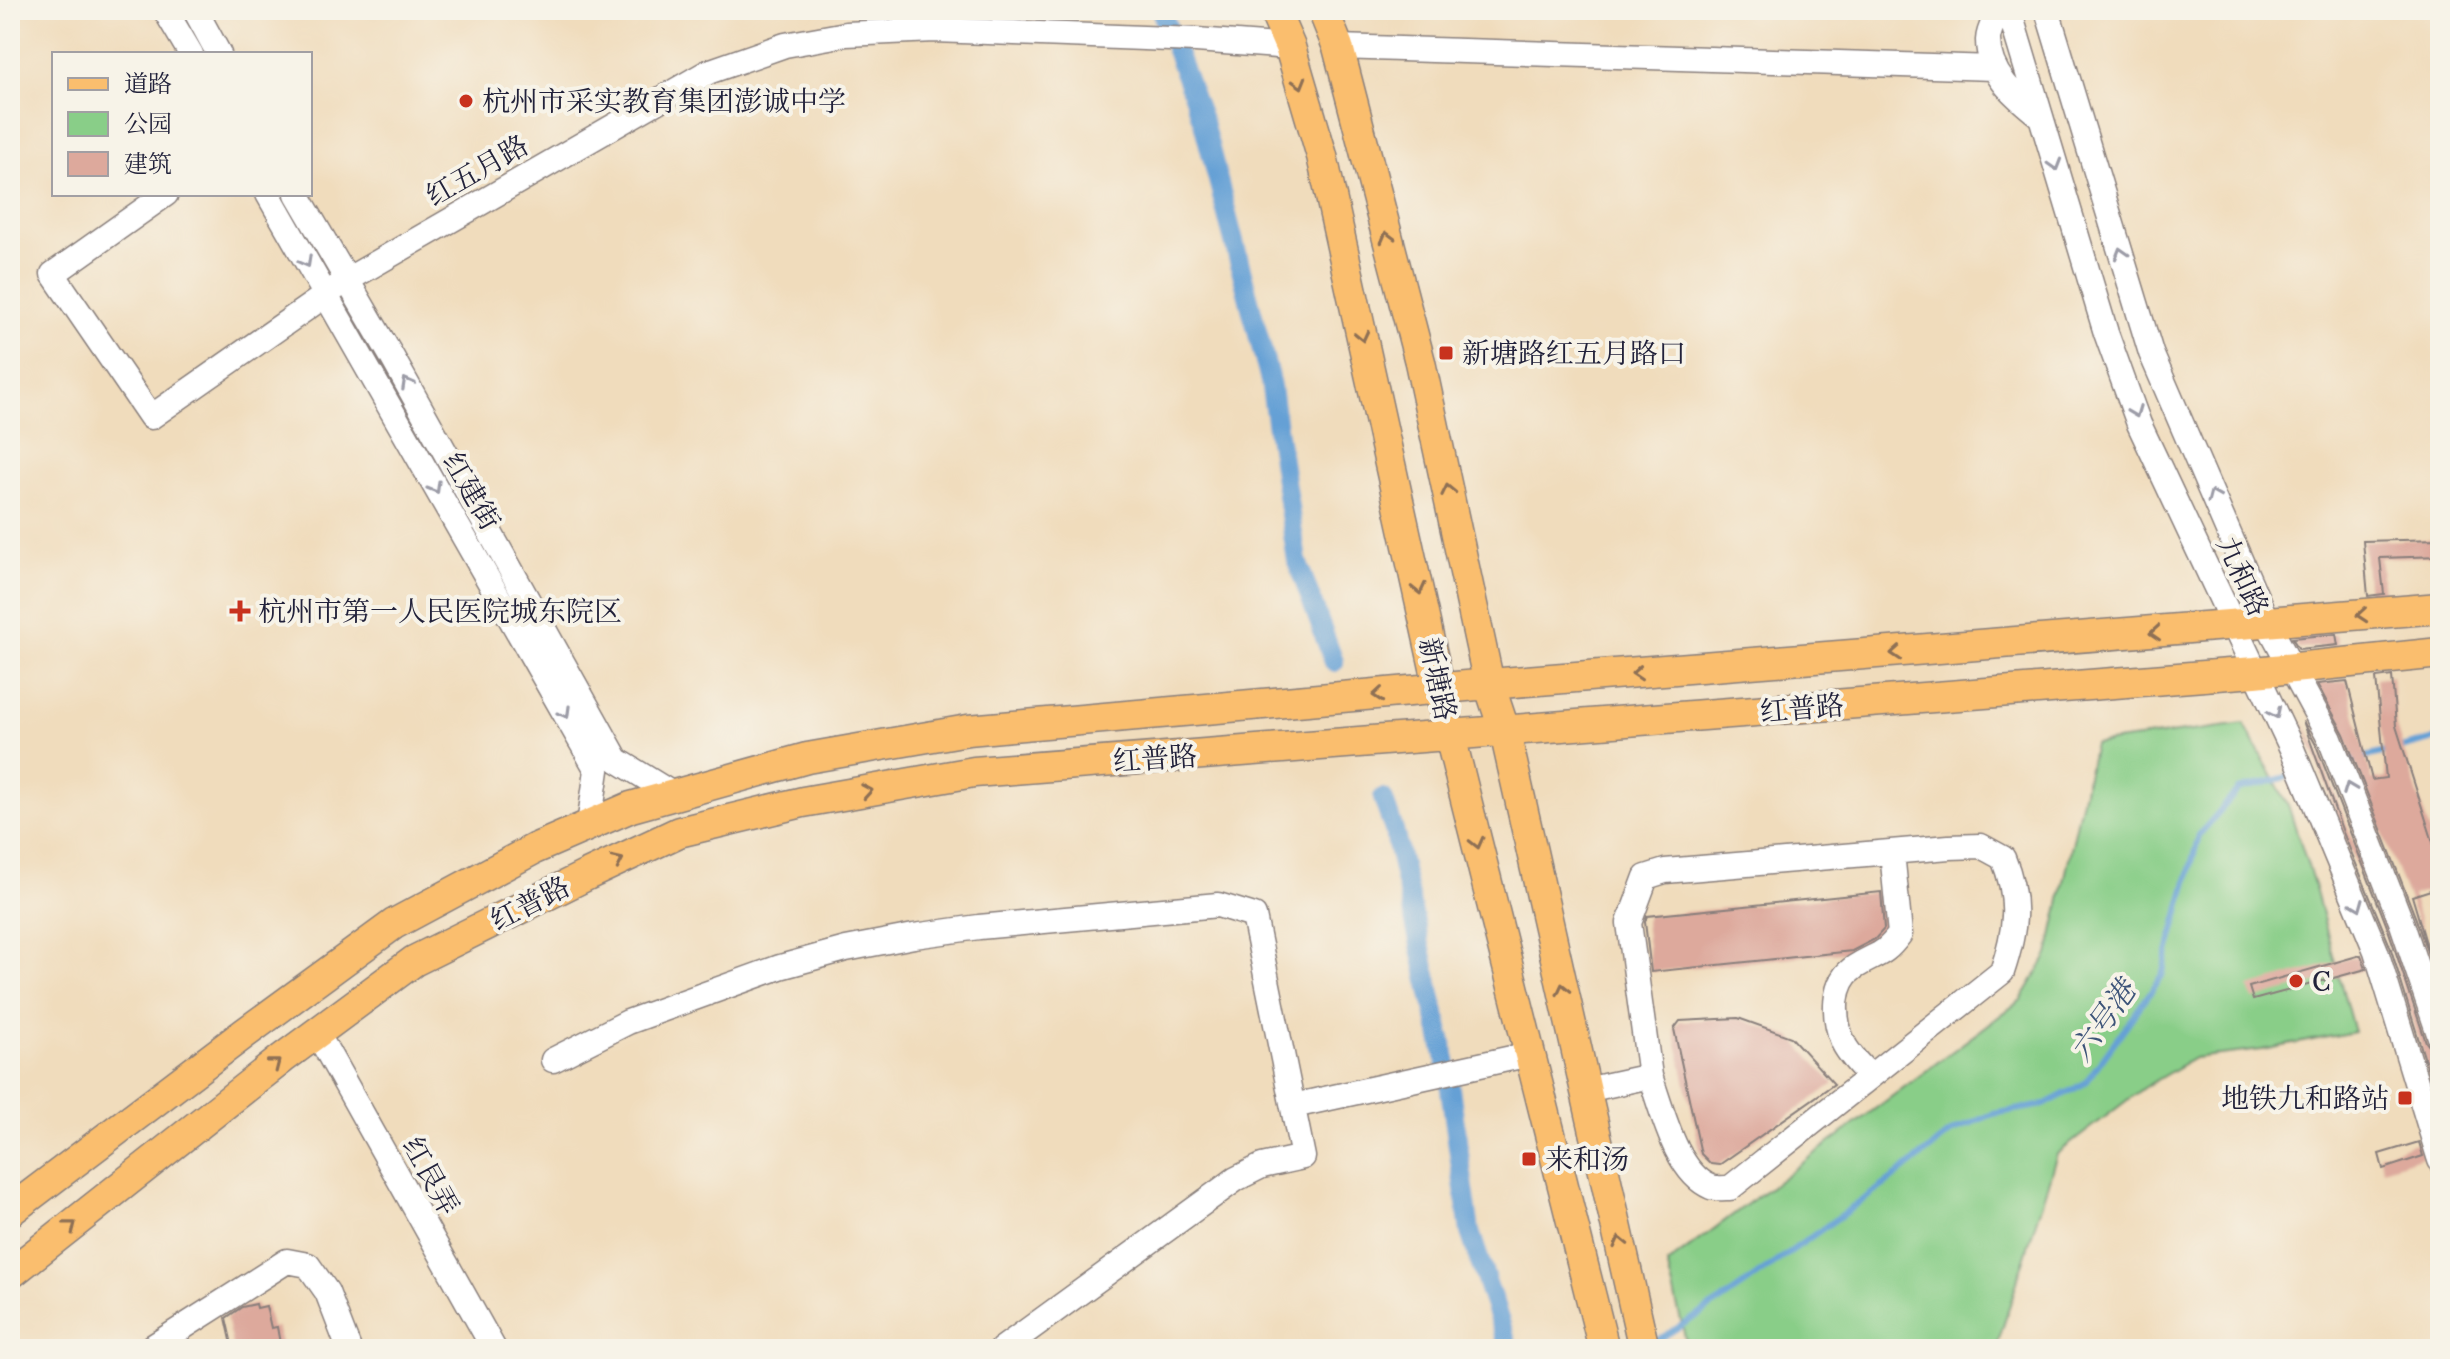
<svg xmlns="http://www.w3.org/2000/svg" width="2450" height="1359" font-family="'IM FELL Great Primer','Noto Serif SC',serif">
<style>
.green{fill:#89ce88;stroke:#567862;stroke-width:2}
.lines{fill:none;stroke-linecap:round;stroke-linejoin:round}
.stream{stroke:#65a0d5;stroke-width:6}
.canal{stroke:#65a0d5;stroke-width:20}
.building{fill:#dda99c}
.minor-casing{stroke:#897f7c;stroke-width:27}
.major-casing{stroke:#897f7c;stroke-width:33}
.minor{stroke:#fff;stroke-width:24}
.major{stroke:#fabe6e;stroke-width:30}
.oneway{stroke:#8e7054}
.oneway2{stroke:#9c9ca7}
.poi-dot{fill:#c8321e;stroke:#f7f3e8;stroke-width:3}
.labels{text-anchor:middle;stroke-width:8;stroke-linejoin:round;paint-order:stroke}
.poi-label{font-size:28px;fill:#22223b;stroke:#f7f3e8;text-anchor:start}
.street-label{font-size:28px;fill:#22223b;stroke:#f7f3e8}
.water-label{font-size:30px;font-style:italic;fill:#3d5479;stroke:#f7f3e8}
</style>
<rect width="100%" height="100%" fill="#f7f3e8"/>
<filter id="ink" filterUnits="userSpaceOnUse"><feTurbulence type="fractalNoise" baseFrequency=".0125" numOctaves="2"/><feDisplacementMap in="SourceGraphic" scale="16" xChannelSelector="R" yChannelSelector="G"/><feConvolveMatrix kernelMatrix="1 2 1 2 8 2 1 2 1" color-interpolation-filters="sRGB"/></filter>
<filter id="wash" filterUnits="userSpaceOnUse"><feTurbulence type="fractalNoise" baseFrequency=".006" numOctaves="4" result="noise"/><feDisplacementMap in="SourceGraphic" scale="32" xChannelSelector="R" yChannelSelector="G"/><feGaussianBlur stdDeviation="1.8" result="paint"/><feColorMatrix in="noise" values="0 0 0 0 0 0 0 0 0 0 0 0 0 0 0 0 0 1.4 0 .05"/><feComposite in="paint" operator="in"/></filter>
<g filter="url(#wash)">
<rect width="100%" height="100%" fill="#f0dcbc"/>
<path class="green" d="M2244,724L2288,805L2313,881L2354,1032L2262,1050L2194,1058L2143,1088L2057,1154L1996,1349H1688L1667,1264L2021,1000L2048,955L2094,744Z"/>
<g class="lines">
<path class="stream" d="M2344,763L2431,740L2440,735
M1653,1343L1721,1301L1891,1180L1953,1131L1993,1114L2044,1105L2085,1083L2162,976L2199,835L2238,790L2298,774"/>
<path class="canal" d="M1161,10L1203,122L1270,381L1297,561L1334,662
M1383,798L1394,830L1446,1060L1470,1232L1509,1349"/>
</g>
<g id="blocks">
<path class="building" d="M2440,539V556L2380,558L2384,594L2368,596L2363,541Z
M2336,634L2338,645L2299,649L2292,638Z
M2392,676L2396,726L2440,864V887L2412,896L2440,990L2416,919L2344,734L2317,684L2347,681L2372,780L2386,778L2376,678Z
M2303,721L2316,745L2388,929L2426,1042L2431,1049L2440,1052V1109L2390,946L2344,835Z
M1881,892L1884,929L1875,939L1852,951L1651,972L1645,922L1647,916Z
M2361,955L2366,969L2253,1000L2249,987Z
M1738,1018L1791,1037L1834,1084L1719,1165L1711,1164L1701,1154L1674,1029L1680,1021Z
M2419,1142L2423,1156L2383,1169L2379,1154Z
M256,1304L257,1308L266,1306L271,1328L277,1327L281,1349H233L226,1318L242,1307Z"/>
</g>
</g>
<g filter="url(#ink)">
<use href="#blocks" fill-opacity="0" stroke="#897f7c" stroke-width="2"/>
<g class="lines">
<g class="minor-casing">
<path id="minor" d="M165,10L191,54
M195,10L219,54
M1999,10C1995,19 1988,31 1988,40C1988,75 2016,97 2041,117
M2009,10L2106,333L2139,424L2292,749L2376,951L2440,1160
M2047,10L2151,353L2268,624L2330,739L2402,924L2440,1037
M1338,47L1994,68
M166,194L53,274L151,417L347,280L708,72L785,45L846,34L935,30L1196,40L1290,47
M268,194L597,770L589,825
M297,194L392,357L617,760L674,795
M317,1033L494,1349
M553,1060L628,1022L780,967L846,949L914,936L979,927L1218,905L1254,916L1303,1157L1262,1166L1236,1179L1002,1349
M1870,1077C1861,1066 1848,1054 1843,1042C1833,1018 1831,982 1855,967C1877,953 1883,957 1900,934L1892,852
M1586,1090L1650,1076C1662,1109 1676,1173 1711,1187C1716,1189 1725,1188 1730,1188L2002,972C2016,930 2020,899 2003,858L1981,846L1949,847L1665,871L1646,877L1629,923L1650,1076
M1293,1106L1530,1054
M149,1349L287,1261L308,1265L327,1292L349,1349"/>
</g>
<g class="major-casing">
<path id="major" d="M1274,10L1290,47L1322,156L1450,736L1604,1349
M1323,10L1338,47L1420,362L1489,684L1505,732L1644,1349
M10,1211L245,1033L394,924L534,849L631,807L807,758L968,730L1489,684L2440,608
M10,1274L283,1058L414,961L587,875L679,832L803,802L974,772L2255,672L2440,653"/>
</g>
<use href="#minor" class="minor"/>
<use href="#major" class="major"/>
</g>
<defs><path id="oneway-chevron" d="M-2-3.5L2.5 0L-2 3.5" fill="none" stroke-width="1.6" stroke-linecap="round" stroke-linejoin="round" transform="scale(2)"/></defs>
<g class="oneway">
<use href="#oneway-chevron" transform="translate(1300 83) rotate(74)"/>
<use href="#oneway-chevron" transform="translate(1387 237) rotate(-105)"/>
<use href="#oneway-chevron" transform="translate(1362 336) rotate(77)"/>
<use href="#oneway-chevron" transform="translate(1448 490) rotate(-102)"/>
<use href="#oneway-chevron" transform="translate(1419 589) rotate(77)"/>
<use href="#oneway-chevron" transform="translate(2362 615) rotate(175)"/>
<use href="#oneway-chevron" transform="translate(2155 633) rotate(176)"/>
<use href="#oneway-chevron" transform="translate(1896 653) rotate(176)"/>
<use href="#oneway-chevron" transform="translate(1637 673) rotate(176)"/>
<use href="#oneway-chevron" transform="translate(1378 695) rotate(175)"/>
<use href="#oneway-chevron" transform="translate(867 791) rotate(-10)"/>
<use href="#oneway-chevron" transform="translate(1477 843) rotate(76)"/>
<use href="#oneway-chevron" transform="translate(618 861) rotate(-25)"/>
<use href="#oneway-chevron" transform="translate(1563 989) rotate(-103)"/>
<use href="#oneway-chevron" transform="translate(275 1064) rotate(-38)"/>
<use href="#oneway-chevron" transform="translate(71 1226) rotate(-38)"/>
<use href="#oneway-chevron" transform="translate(1620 1242) rotate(-103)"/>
</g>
<g class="oneway2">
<use href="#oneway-chevron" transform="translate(2055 165) rotate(73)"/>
<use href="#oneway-chevron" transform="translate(2121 253) rotate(-107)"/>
<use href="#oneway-chevron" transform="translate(306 262) rotate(61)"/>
<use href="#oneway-chevron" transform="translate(407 383) rotate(-119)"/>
<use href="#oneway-chevron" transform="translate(2135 412) rotate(69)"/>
<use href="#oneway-chevron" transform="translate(435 488) rotate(60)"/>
<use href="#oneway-chevron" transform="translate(2213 496) rotate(-113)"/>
<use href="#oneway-chevron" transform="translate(565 713) rotate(60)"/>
<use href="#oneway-chevron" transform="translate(2275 713) rotate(64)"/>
<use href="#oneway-chevron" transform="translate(2349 788) rotate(-111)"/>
<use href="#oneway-chevron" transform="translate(2358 905) rotate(68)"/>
</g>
</g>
<g class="poi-dot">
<circle cx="466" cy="101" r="8"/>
<rect x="1438" y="345" width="16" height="16" rx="4"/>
<path d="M236 599h8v8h8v8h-8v8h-8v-8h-8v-8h8z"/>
<circle cx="2296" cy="981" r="8"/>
<rect x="2397" y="1090" width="16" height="16" rx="4"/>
<rect x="1521" y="1151" width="16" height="16" rx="4"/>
</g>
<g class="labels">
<g class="poi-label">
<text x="482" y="111">杭州市采实教育集团澎诚中学</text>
<text x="1462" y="363">新塘路红五月路口</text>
<text x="258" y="621">杭州市第一人民医院城东院区</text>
<text x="2312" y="991">C</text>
<text x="2389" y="1108" text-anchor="end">地铁九和路站</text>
<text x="1545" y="1169">来和汤</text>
</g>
<g class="street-label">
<text transform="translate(477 170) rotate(-30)" y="10">红五月路</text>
<text transform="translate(472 491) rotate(60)" y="10">红建街</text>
<text transform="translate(2243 576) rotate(65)" y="10">九和路</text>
<text transform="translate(1438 679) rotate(78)" y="10">新塘路</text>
<text transform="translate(1802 708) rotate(-5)" y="10">红普路</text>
<text transform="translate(1155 758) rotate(-4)" y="10">红普路</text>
<text transform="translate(530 903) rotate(-27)" y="10">红普路</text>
<text transform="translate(431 1176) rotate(61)" y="10">红艮弄</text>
</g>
<g class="water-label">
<text transform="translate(2103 1021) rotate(-55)" y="10">六号港</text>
</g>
</g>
<rect width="2450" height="1359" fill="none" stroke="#f7f3e8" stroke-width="40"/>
<rect x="52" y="52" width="260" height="144" fill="#f7f3e8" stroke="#a29fa3" stroke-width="2"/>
<rect x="68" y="78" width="40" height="12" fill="#fabe6e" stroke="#a29fa3" stroke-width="2"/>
<text x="124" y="92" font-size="24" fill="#22223b">道路</text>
<rect x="68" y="112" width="40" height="24" fill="#89ce88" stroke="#a29fa3" stroke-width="2"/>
<text x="124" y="132" font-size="24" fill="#22223b">公园</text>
<rect x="68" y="152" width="40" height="24" fill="#dda99c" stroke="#a29fa3" stroke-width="2"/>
<text x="124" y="172" font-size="24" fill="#22223b">建筑</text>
</svg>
